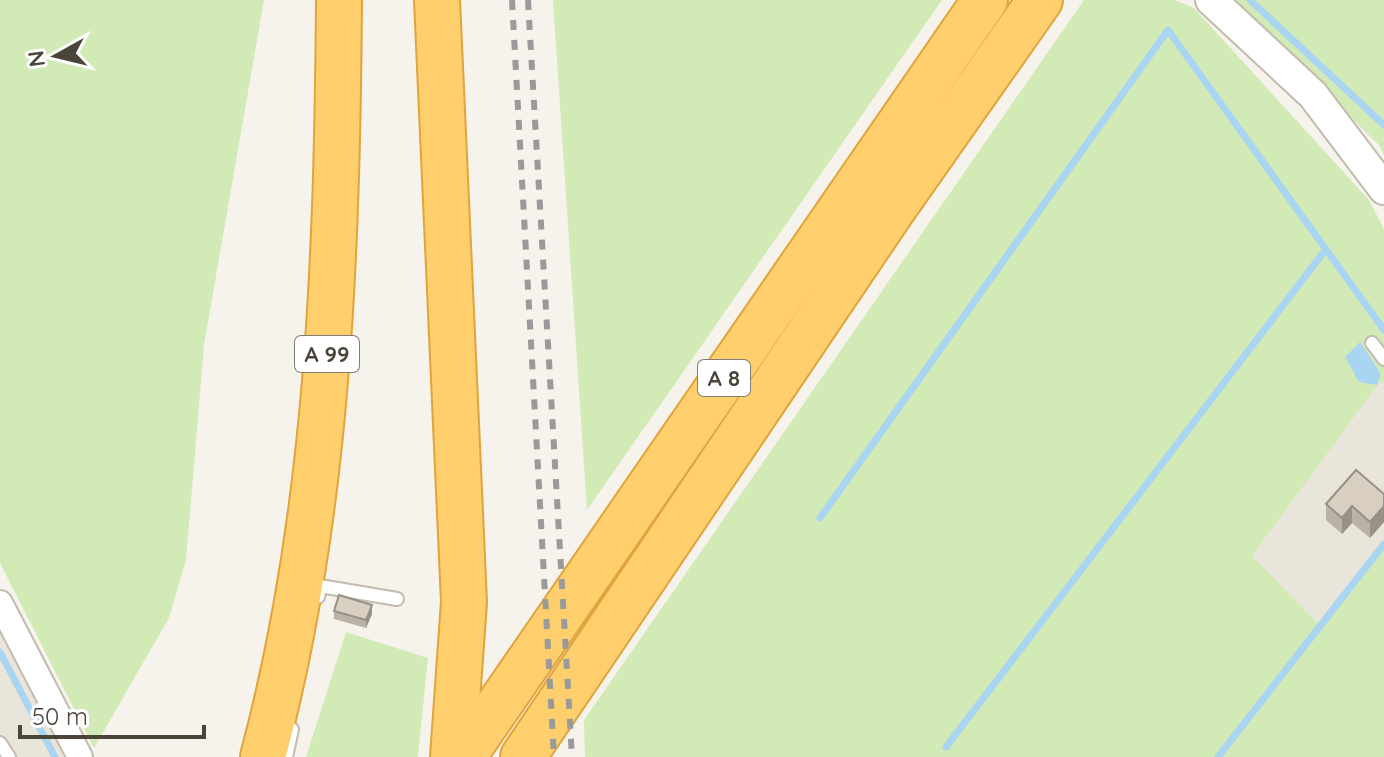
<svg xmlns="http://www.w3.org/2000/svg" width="1384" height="757" font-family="Quicksand,sans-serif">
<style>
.residential{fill:#eae5da}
.green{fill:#d2eab5}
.water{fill:#a9d4f2}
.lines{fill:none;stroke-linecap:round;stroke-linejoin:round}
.stream{stroke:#a9d4f2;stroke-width:7}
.service-casing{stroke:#c2bbae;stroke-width:16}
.minor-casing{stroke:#c2bbae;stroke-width:28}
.tertiary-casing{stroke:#c2bbae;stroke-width:34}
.motorway-casing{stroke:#e0a43c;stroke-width:48}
.service{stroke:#fff;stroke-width:12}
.minor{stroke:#fff;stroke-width:24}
.tertiary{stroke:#fff;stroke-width:30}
.motorway{stroke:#ffcf6e;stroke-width:44}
.rail{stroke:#9a9a9a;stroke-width:6;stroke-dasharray:10 10;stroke-linecap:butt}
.wall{fill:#bab2a6}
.shaded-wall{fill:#979187}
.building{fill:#d8cfc1;stroke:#979187;stroke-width:2}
.labels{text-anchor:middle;stroke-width:7;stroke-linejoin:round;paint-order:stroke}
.shield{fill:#fff;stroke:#817c74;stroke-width:2}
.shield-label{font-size:22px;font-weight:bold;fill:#4b4439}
</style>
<rect width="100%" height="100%" fill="#f6f3ec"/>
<path class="residential" d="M1381,379L1384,384V545L1319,624L1252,556Z
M0,603L80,757H0Z"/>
<path class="green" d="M0,0H264L204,345L186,560L169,618L94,748L0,563Z
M553,0H942L587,510Z
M1084,0H1175L1194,8L1369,200L1384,229V383L1381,380L1252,556L1319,624L1384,545V757H585L584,720Z
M1231,0H1384V155L1379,145Z
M346,632L428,658L418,757H306Z"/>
<path class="water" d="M1360,342L1381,374L1377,385L1359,382L1345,357Z"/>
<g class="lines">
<path class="stream" d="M1250,0L1384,125
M820,518L1168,30L1384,330
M0,652L55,757
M946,747L1326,249
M1218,757L1384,544"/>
<g class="service-casing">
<path id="service" d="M1372,343L1384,359
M318,597L320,586L397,599
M0,743L9,757
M286,757L292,729"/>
</g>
<g class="minor-casing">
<path id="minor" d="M0,603L80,757"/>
</g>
<g class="tertiary-casing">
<path id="tertiary" d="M1211,0L1313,95L1384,189"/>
</g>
<g class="motorway-casing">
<path id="motorway" d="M437,0L464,602L453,757
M263,757C329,511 337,253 339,0
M463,757L985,0
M523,757L891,212L1040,0"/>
</g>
<use href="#service" class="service"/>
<use href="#minor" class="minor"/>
<use href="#tertiary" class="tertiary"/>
<use href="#motorway" class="motorway"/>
<path class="rail" d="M512,0L554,757
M528,0L572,757"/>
</g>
<path class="wall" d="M1384,494V522L1370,538L1352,523L1342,534L1326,520V504Z
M334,611L372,614L366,628L334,619Z"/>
<path class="shaded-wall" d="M1352,506V523L1342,534V518Z
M1384,506V522L1370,538V522Z
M372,605V614L366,628V620Z"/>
<path class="building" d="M1356,470L1384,494V506L1370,522L1352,506L1342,518L1326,504Z
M339,595L372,605L366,620L334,611Z"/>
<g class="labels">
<g class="shield">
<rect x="295" y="336" width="64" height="36" rx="6"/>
<rect x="698" y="360" width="52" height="36" rx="6"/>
</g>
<g class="shield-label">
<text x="327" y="362">A 99</text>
<text x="724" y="386">A 8</text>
</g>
</g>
<g transform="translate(56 56) rotate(262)" stroke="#ffffff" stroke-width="6" paint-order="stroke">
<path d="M0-6L14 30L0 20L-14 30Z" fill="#4b4439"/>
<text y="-12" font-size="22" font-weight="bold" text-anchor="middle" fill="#4b4439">N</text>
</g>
<path d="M20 725v12h184v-12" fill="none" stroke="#4b4439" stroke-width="4"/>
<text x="32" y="725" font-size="24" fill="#4b4439" stroke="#ffffff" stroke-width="6" paint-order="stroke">50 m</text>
</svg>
